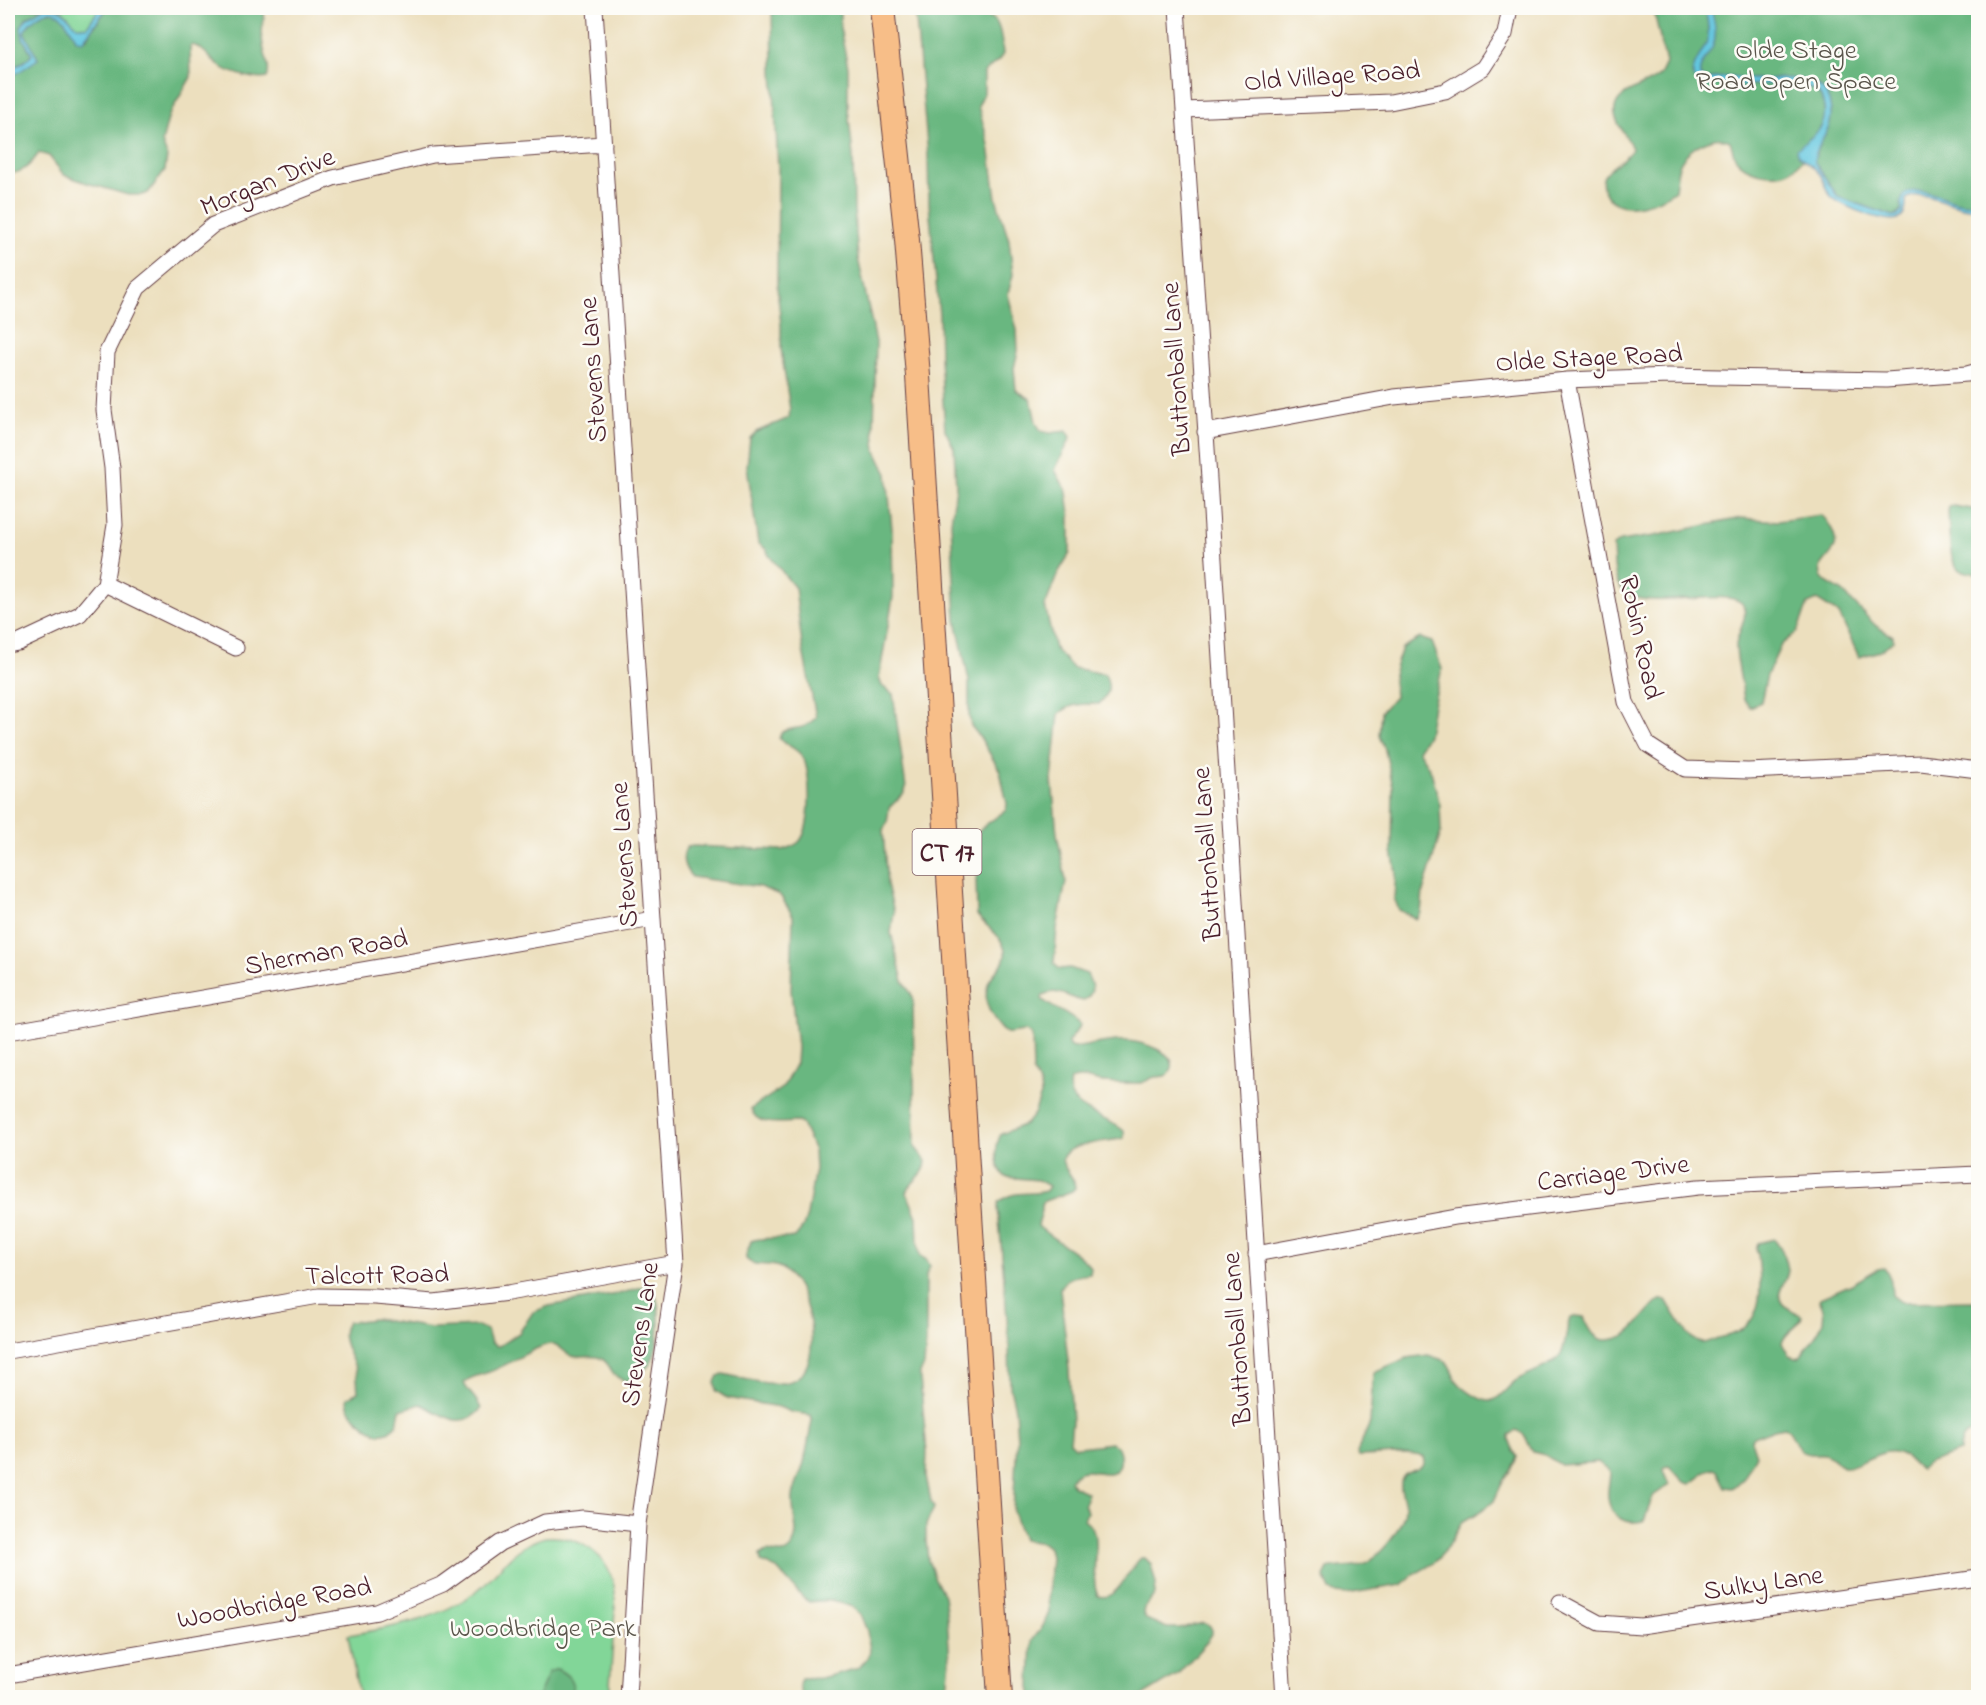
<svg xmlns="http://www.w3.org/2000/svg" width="1986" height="1705" font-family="'Indie Flower',sans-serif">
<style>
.green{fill:#82d698;stroke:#667a62;stroke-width:1.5}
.forest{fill:#69b780;stroke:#5a6b56;stroke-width:1.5}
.water{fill:#62c7e0;stroke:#567386;stroke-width:1.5}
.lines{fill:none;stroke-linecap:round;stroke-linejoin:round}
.street-casing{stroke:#623c41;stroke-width:17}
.primary-casing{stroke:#623c41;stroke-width:26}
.street{stroke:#fff;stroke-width:15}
.primary{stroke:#f7be88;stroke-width:24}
.labels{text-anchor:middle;stroke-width:5;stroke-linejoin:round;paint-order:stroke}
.shield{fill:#fdfcf7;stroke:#806168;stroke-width:1.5}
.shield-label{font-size:26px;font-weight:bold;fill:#4a1f2b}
.park-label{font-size:27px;fill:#5b564c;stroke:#fdfcf7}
.street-label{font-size:27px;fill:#4a1f2b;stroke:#fdfcf7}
</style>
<rect width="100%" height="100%" fill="#fdfcf7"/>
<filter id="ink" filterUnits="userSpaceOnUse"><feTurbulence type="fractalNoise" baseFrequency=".0167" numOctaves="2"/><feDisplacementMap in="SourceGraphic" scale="12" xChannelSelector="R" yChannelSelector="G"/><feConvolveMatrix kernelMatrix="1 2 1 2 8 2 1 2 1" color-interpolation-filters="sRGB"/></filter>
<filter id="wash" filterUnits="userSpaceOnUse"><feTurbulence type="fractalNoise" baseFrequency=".008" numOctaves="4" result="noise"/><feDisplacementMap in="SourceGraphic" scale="24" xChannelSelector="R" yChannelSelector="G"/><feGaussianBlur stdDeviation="1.35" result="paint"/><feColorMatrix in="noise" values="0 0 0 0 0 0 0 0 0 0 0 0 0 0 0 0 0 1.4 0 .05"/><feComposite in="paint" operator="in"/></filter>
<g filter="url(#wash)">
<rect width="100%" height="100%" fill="#ecdfbe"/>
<path class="green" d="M57,8H100L87,27L77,26L63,11Z
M545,1537C577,1534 607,1553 614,1586C617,1599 614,1614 614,1628C612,1651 611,1674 609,1697H359L348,1635C393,1627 436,1621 474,1593C502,1572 508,1548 545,1537Z"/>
<path class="forest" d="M8,8H46L26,18L23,38L32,55C25,60 16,71 8,63Z
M107,8H266C263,19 261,34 263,46C265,56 271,68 267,78C256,81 227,72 218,65C209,58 203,47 192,45L190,47L191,77L169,115L162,142L167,156L165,170L148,193L142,195H128L87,183L64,175L49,156L39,153C32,162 26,171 14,173L8,168V73L38,59L24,32C27,25 31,22 37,17C59,1 67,23 77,40L86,39Z
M772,8H840V28L848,67V109L853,156L854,209L858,258L876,342L874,430L876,451L887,474L892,529L893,597L879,678L882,686L893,694L906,788L904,793L889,808L887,823L883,830L887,885L894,912L891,933L903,981L913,997L915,1147L926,1161C926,1176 910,1180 907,1193L917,1217L918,1243L920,1256L927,1260L930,1266L926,1275V1342L924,1366L920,1373V1378L927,1452L926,1476L931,1501L934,1508L926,1525V1540L928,1560L935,1579L944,1596L947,1617L950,1661L946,1697H802L799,1685L801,1679L821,1678L859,1668L867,1658L870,1651L867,1631L860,1614L852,1607L831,1600L809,1602L803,1598L777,1569L761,1562L760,1555L767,1551C774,1552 783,1556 789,1550C803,1536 791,1514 793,1497C794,1487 800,1476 803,1466C807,1451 809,1436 812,1420L811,1415L791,1412L779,1407L727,1398L716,1391L715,1382L718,1376L723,1374C744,1378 770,1388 791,1381C824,1369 811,1302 794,1281C790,1277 786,1271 781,1268C770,1261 755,1269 746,1259V1255L751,1241C764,1236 781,1240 795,1237L803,1227L807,1215L815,1169L814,1151L802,1124L798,1122C783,1122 757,1128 751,1109L783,1087L796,1063L797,1047L791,990L793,916L780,895L760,887L692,877C684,869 680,857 687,847L694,846L782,850C788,848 795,846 799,842C812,828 812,771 802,756C796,748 786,745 779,739L781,733C795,724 801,734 816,717L802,645L795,588L768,554L767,550L758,543L747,466L750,438L756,432L789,418L790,410L781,349V325L777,287L778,169L773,70Z
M915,8H971C982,19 982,13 992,18C1001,22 1002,45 1003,54L999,60L984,72V93L978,106L989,145L996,198L1009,240L1013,275L1008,294L1017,330L1018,351L1014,368L1016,390L1031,399L1036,422L1041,431L1050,433L1067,431L1071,437L1055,470L1067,492L1070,514V553L1058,573L1045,606L1055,649L1073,668L1105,674C1111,688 1109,694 1099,704C1084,704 1070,703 1059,714L1052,780L1057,834L1066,881L1057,928L1054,963L1059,969L1070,968L1087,974C1093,986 1095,992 1084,1001C1070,999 1057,987 1043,995L1042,999C1053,1010 1070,1013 1080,1025L1079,1028L1068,1042L1069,1046L1073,1048C1090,1046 1111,1039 1128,1041C1140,1042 1180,1052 1171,1071C1167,1078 1161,1076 1155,1077C1149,1078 1144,1084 1138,1083C1127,1083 1107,1083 1097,1081C1087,1079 1080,1076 1070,1080C1063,1111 1107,1115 1124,1131V1138C1111,1142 1056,1143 1063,1163C1066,1172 1075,1177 1075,1188L1072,1191L1042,1202V1211L1038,1226C1054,1241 1078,1251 1091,1268L1090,1274C1077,1276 1067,1276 1060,1288L1069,1370L1072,1422L1070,1442L1075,1447H1080L1111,1443L1117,1446C1121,1452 1121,1457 1120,1464C1115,1480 1097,1470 1086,1471C1078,1471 1074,1475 1070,1481L1073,1486L1088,1493L1084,1504L1087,1512L1084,1520C1086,1522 1089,1524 1091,1526C1101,1539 1089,1576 1098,1596C1118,1602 1127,1570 1141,1558H1145L1151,1564L1156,1584L1155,1594L1144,1608L1143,1613L1146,1619L1167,1628H1179L1204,1623L1210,1626L1212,1630V1634L1206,1643L1177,1675L1141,1697H1032L1030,1687L1032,1641L1043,1626L1049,1612L1048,1595L1051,1557L1049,1548L1043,1543L1023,1540L1013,1512L1017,1440L1015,1409L1010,1387L1009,1342L998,1207L999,1202C1013,1189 1029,1196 1046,1191L1049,1186L1038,1180L1005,1177C995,1165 994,1147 1001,1134L1026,1124L1034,1114L1041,1095L1040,1086L1033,1072L1032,1036L1026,1031C1020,1031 1012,1034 1007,1033C1004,1032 1002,1030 1000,1027C989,1015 983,1001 988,984C992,970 1010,965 1004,947C1000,934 985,926 977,915L976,879L980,864L976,838L980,829L1006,810L1007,804L1000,771L980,737L971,726L969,716V681L956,620L951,522L956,487L954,448L945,430L940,358L939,315L929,204L928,156Z
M1653,8H1705C1708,19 1711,34 1706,45C1702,54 1696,62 1693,71L1704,87L1730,82L1741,85L1768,84L1795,85L1816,90L1824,102L1825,122L1815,135L1806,141L1799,156L1804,159C1799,163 1794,169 1789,171C1774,178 1746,173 1736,159C1733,154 1732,146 1730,141C1714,132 1684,150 1679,166C1677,173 1676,182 1675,190C1660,202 1621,216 1607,196C1604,191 1601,184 1603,178C1606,168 1626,160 1632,149C1628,136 1618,128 1615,115C1611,91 1646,88 1659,76C1662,73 1664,67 1666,63Z
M1711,8H1978V202C1961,208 1949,197 1932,194C1924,192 1916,193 1908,192C1905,201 1904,215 1893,216L1838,197L1814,162C1817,143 1835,126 1830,106C1828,99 1823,91 1819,85L1798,79H1752L1727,77L1705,79L1700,76L1699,73L1713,18Z
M1953,506L1978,510V576C1972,570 1962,574 1957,568C1948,558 1949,524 1948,511L1949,507Z
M1821,515C1828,520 1838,537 1835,547C1832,554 1824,560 1820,568L1821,576L1826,582L1843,592L1876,626L1893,636V641L1880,651L1859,657L1839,614L1817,600L1808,604L1797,632L1781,645L1767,675L1761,702L1750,707L1744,700C1742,683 1736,661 1736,645C1737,633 1749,618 1743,605C1732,584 1639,617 1620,587C1613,576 1614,558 1613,546L1620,541L1654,536L1741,518L1778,521Z
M1420,638L1432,642L1442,669L1433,705L1428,735L1418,750L1431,771L1440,805L1441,832L1423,892L1421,913L1416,919L1399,910L1394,898L1396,872L1392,851L1393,787L1385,750L1379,736L1381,712L1395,697L1393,674L1402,648Z
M1774,1239C1781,1248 1787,1259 1788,1270C1788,1281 1774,1292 1782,1303C1786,1309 1796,1311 1802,1316C1799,1329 1785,1331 1782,1343L1789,1356L1795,1358L1800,1357C1812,1340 1833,1322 1819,1300L1820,1298L1852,1284L1878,1269L1884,1268C1892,1276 1891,1284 1892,1295L1901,1302L1978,1301V1431C1964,1433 1961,1438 1960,1452L1927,1463L1920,1469C1910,1464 1905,1453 1893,1452C1878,1450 1852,1470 1844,1467C1837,1464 1832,1456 1824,1454C1817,1453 1807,1456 1801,1451C1794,1444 1794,1434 1785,1427L1774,1429L1753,1437L1751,1440L1756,1455L1744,1478L1733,1488L1725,1487L1717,1471L1714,1469C1701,1469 1700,1480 1690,1484L1684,1482L1669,1466L1664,1467L1663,1471L1669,1485L1653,1496L1644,1521C1624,1525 1610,1517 1608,1497C1607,1488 1610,1480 1610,1472L1598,1462L1561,1465L1545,1455L1533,1452C1526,1443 1528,1433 1516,1430L1509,1436V1440L1517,1457L1511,1471L1503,1481L1494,1501L1487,1507L1462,1522L1444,1552L1434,1563L1413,1575L1401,1585L1346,1594L1335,1593L1330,1590L1324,1577L1328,1569C1341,1565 1358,1569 1369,1561C1383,1552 1405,1526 1405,1508C1405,1499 1397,1485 1403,1477C1407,1470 1417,1471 1423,1466L1425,1462L1424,1457C1403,1451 1381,1456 1359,1456L1357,1452L1370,1423L1373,1375L1376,1371L1407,1358L1428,1355L1446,1361C1451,1367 1453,1375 1457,1381C1463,1389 1479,1400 1488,1401C1499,1402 1508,1385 1517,1380C1531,1371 1551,1368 1561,1354C1566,1346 1566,1328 1570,1318L1577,1316L1584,1317C1590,1331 1596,1344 1614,1339C1618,1338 1624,1336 1627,1334C1640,1325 1648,1309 1660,1300H1666C1673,1311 1685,1334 1696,1341C1705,1346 1710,1340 1718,1338C1726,1336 1733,1335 1740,1331C1766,1314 1760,1279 1758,1253L1756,1249L1758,1243Z
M644,1286H650C664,1301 660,1347 650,1364C644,1372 636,1376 627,1381C608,1377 612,1362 600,1358C592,1354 581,1359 572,1356C565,1354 560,1345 553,1344C539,1343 506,1367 489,1372C481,1375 470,1376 464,1383C468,1393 478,1398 481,1409C461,1432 441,1414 421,1404L400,1410L397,1425L388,1432L379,1434C366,1428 346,1413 347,1398L358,1392C357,1384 358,1375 355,1367C350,1355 336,1333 348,1322L375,1319L432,1328L478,1326L487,1330L491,1343L496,1346H499L519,1333L533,1312L549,1306L623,1293Z
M557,1669C571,1676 574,1682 573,1697H538L549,1672Z"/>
<path class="water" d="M43,8C60,5 66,15 77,26L87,27L100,8H107L83,41L77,40C67,24 59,1 37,17C31,22 27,25 24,32L38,59L16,74L9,73L8,63C16,71 25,61 32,55L23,38L21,27L26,19Z
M1705,8H1711C1714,20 1718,34 1713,46C1708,56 1698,65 1700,76C1708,81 1718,77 1727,77C1737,77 1746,79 1755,79C1786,79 1830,70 1831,114C1832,130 1816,145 1814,161L1838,197L1893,216H1897L1902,211L1901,202L1904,195C1925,180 1954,210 1978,202V208C1955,212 1926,186 1906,199C1906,204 1906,214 1902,217C1891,227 1841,206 1832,197C1825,191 1825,183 1821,176C1815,166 1804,162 1797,153V149C1811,136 1828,130 1824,107C1823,100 1821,95 1816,90L1795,85L1768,84L1741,85L1730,82L1703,87C1678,73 1706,54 1708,37C1709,27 1707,17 1705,8Z"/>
</g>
<g filter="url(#ink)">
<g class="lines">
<g class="street-casing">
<path id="street" d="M595,8L653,919L676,1263L638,1524L628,1698
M1177,8L1208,463L1284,1698
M1184,110L1390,102L1445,91L1483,68L1505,34L1510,8
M1567,380L1626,702L1648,745L1685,769L1748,771L1921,763L1978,770
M1205,432L1394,397L1567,380L1668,376L1886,380L1967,374L1978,371
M105,584L236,648
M8,645L18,643L80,614L105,584L115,525L112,468L104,410L107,352L138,288L213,225L333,178L433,155L604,144
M8,1032L653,919
M1256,1254L1455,1217L1698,1187L1978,1174
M8,1351L319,1296L375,1297L434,1302L508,1293L676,1263
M1560,1602L1599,1623L1641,1626L1978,1578
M8,1675L377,1612L443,1584L500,1543L545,1522L583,1518L638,1524"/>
</g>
<g class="primary-casing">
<path id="primary" d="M882,8L907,240L918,376L1000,1698"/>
</g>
<use href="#street" class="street"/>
<use href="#primary" class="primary"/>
</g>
</g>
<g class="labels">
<rect class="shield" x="912.5" y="829" width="69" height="46" rx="4.5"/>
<g class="shield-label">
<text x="947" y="861">CT 17</text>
</g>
<g class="park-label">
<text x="1796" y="58">Olde Stage<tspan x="1796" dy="31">Road Open Space</tspan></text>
<text x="543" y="1636">Woodbridge Park</text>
</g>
<g class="street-label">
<text transform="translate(1332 75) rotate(-4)" y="9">Old Village Road</text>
<text transform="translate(267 181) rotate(-22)" y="9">Morgan Drive</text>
<text transform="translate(1589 357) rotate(-3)" y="9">Olde Stage Road</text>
<text transform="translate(1175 369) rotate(-94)" y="9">Buttonball Lane</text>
<text transform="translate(592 370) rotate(-94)" y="9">Stevens Lane</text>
<text transform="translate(1642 637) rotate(78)" y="9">Robin Road</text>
<text transform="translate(1206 854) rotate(-94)" y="9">Buttonball Lane</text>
<text transform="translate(623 855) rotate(-94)" y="9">Stevens Lane</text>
<text transform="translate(326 951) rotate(-10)" y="9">Sherman Road</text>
<text transform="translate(1613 1172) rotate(-7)" y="9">Carriage Drive</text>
<text transform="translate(377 1274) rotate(-1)" y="9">Talcott Road</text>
<text transform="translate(639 1334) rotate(-82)" y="9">Stevens Lane</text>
<text transform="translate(1236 1339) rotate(-94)" y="9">Buttonball Lane</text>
<text transform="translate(1763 1582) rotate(-8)" y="9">Sulky Lane</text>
<text transform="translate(274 1602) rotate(-10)" y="9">Woodbridge Road</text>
</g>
</g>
<rect width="1986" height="1705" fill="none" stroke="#fdfcf7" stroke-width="30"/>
</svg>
